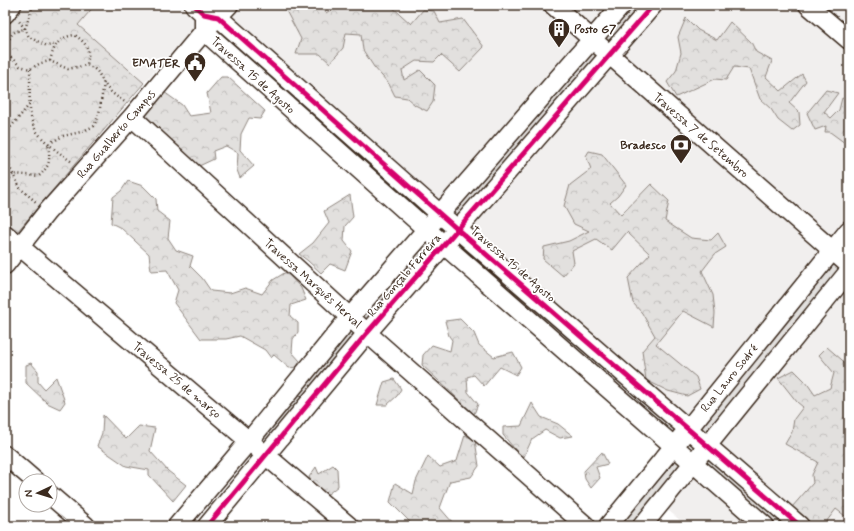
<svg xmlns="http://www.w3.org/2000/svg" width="854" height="531" font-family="Mynerve,sans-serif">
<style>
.built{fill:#f1efee}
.green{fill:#e2e0de;stroke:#8e857e;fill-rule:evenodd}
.forest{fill:url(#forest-crowns);stroke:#8e857e}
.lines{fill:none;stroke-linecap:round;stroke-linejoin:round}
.minor-casing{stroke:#3b2a1e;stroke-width:21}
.path{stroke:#3b2a1e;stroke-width:2.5;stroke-dasharray:1 3;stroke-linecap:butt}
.minor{stroke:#fff;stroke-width:18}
.cycleway-casing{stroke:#fff;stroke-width:8}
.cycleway{stroke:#d6006c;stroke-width:5}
.labels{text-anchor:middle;stroke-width:3.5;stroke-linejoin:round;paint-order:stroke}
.poi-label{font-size:12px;font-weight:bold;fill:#3b2a1e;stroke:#fff;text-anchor:end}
.street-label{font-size:12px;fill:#3b2a1e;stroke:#fff}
</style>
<defs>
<pattern id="forest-crowns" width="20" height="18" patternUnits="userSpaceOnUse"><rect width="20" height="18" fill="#e2e0de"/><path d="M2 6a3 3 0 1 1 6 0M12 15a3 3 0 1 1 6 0" fill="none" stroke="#c3c0be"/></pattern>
</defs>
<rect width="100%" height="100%" fill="#fff"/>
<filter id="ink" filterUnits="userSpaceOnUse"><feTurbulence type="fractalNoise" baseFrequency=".025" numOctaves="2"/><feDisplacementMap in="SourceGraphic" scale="8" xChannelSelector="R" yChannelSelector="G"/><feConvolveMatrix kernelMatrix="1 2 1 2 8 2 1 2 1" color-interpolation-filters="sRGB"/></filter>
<g filter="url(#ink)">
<path class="built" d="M95,5H185L201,19L144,83L78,25Z
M193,5H849V526H687L652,497L692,447Z"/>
<path class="green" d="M622,5H653L457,229L688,429L849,230V271L708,446L800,526H765L693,463L642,526H608L673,446L444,245L266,455L249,441L426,230L204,31L218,17L441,213ZM441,213L457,229L444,245L427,230ZM688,429L708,446L693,463L673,446Z"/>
<path class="forest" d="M22,5H95L78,25L144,83L17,232L5,222V24Z
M283,5H299L301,7L305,5H322L326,13L338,5H390L411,24L423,10L434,11L440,23L463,19L484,47L460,72L441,55L434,62L416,61L402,70L404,80L420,70L435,85L433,102L427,111L415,105L407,98L395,96L389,84L374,67L363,50L361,34L346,33L343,48L330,63L320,54H296L301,39Z
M686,18L698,30L717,40L730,22L751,42L756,52L772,61L766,77L781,91L802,74L806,81L789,103L799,112L800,125L792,131L778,120L771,109L760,99L749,69L734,67L726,80L715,79L676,97L667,82L676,71L681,53L678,37Z
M221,77H228L265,111L260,119L249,118L241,134L240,150L254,166L240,178L237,170L238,153L226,146L213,151L214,159L199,166L144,114L164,92L182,105L189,116L211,113L207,93Z
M826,90L838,93L824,112L831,118L839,110L842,98L849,101V146L830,132H825L826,126L815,130L807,113Z
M589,151L602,154L626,185L618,196L610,203L621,215L651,184L669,201L665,221L691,238L711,240L718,233L726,247L715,254L702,271L713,295L715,313L714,327L683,311L656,344L696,377L700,389L687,396L668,391L646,380L642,351L655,336L642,313L633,303L628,278L650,254L627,232L612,250L596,239L572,251L574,263L563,276L543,259L544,247L569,241L589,231L574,224L564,206L570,185L591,169L586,156Z
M128,181L143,186L156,199L157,211L170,221L168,238L176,250L193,256L190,266L202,278L211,291L230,293L245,288L262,294L273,280L286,272L301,288L306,300L291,305L290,316L298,323V332L293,339L292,352L300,361L297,367L289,368L274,355L271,358L265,350L240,336L226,339H201L174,303L178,290L167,270L151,271L149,254L121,228L111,223L113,197L121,191Z
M350,195L353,217L345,226L344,241L352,251L345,270L330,264L321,273L308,261L299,254L313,243L329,223L324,211Z
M460,319L474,333L479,345L494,357L513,352L521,367L516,375L500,367L484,386L474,375L467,377L468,392L478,404L474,414L422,365L423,355L432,345L450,351L452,340L449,336L445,321Z
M827,347L849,366V519L836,509L823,526H814L792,507L813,483L812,475L818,462L785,444L792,432L794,419L803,407L797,402L778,378L794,370L806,382L815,395L830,388L834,373L819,355Z
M31,363L38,371V382L44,389L56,377L65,402L60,409L47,403L26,383V365Z
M394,379L401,389L397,396L387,405H377L384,382Z
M532,403L541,417L558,424L573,436L560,438L545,430L532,439L523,459L503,435V427L521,426Z
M103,415L126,439L139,426L155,428L150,451L168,471L186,485L173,501L149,475V470L126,466L97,446L102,433Z
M465,435L475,440L479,466L471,477L450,481L440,508L453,523L466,526H414L390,502L395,483L413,494L416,481L428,456L440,467L457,461Z
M602,452L608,464L596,467L600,478L591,488L585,479L584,471Z
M333,465L337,469L338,486L328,494L315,489L309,477L316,467L319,474Z"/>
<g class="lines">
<g class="minor-casing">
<path id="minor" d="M194,5L204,14L218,17L457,229L800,526
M553,5L849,265
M808,5L849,40
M5,14L12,5
M204,14V31L444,245L765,526
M132,117L367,333L586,526
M5,234L349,526
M5,265L47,212L132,117L204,31L229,5
M5,455L35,481
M50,495L86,526
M177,526L249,441L350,317L622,5
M207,526L367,333L653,5
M608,526L688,429L849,230
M642,526L849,271"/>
</g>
<path class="path" d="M33,5L25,29L29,37L47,46L56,44
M5,50C10,37 10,31 25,29L19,21
M5,52L20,66L30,69L41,63L50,61L68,69L87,65C100,71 97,72 104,83C109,92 117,97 125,102
M50,61C54,46 58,37 75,35C88,45 90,49 87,65
M30,69C31,86 27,108 33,124C37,138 61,154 72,162
M5,125L10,128
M5,142L10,128L30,104
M5,151L6,160L20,188L36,202
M5,185L13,174L39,176C51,165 50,159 48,144L63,136L81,132L94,126L99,114L104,83"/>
<use href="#minor" class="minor"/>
<g class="cycleway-casing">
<path id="cycleway" d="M194,5L204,14L218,17L457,229L800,526
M207,526L367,333L653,5"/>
</g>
<use href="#cycleway" class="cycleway"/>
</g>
</g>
<defs>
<g id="building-pin" transform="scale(1.15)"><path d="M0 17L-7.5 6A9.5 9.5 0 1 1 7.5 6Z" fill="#3b2a1e" stroke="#fff"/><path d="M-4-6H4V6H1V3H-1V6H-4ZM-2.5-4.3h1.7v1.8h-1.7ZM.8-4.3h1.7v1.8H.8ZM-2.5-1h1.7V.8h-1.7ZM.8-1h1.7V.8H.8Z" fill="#fff"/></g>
<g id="civic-pin" transform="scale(1.15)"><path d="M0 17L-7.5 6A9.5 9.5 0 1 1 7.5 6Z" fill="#3b2a1e" stroke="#fff"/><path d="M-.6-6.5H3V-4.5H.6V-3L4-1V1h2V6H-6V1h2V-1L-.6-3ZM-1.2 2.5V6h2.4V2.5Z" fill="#fff"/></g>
<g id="bank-pin" transform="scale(1.15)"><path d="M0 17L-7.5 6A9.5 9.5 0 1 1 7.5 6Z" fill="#3b2a1e" stroke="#fff"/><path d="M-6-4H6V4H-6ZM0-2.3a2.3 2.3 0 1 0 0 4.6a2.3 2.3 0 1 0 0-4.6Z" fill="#fff"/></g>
</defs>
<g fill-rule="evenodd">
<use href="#building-pin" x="559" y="29"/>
<use href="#civic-pin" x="195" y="63"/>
<use href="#bank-pin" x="681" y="145"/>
</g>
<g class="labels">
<g class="poi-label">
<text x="574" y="33" text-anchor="start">Posto G7</text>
<text x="180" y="67">EMATER</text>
<text x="666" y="149">Bradesco</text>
</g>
<g class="street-label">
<text transform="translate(253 75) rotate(42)" y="4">Travessa 15 de Agosto</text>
<text transform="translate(116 134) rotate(-49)" y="4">Rua Gualberto Campos</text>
<text transform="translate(701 135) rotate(41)" y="4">Travessa 7 de Setembro</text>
<text transform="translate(513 264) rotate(41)" y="4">Travessa 15 de Agosto</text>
<text transform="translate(404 275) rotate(-49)" y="4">Rua Gonçalo Ferreira</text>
<text transform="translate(313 283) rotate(42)" y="4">Travessa Marquês Herval</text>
<text transform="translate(729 378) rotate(-51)" y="4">Rua Lauro Sodré</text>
<text transform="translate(177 380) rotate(40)" y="4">Travessa 25 de março</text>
</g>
</g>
<rect width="854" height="531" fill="none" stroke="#fff" stroke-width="20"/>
<rect x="10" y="10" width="834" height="511" fill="none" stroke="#3b2a1e" stroke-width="1.5" filter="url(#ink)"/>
<g transform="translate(38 493) rotate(266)"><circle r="19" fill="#ffffff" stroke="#b1aaa5"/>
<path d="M0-3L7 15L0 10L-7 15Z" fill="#3b2a1e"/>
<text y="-6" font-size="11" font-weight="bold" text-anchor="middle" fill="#3b2a1e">N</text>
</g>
</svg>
